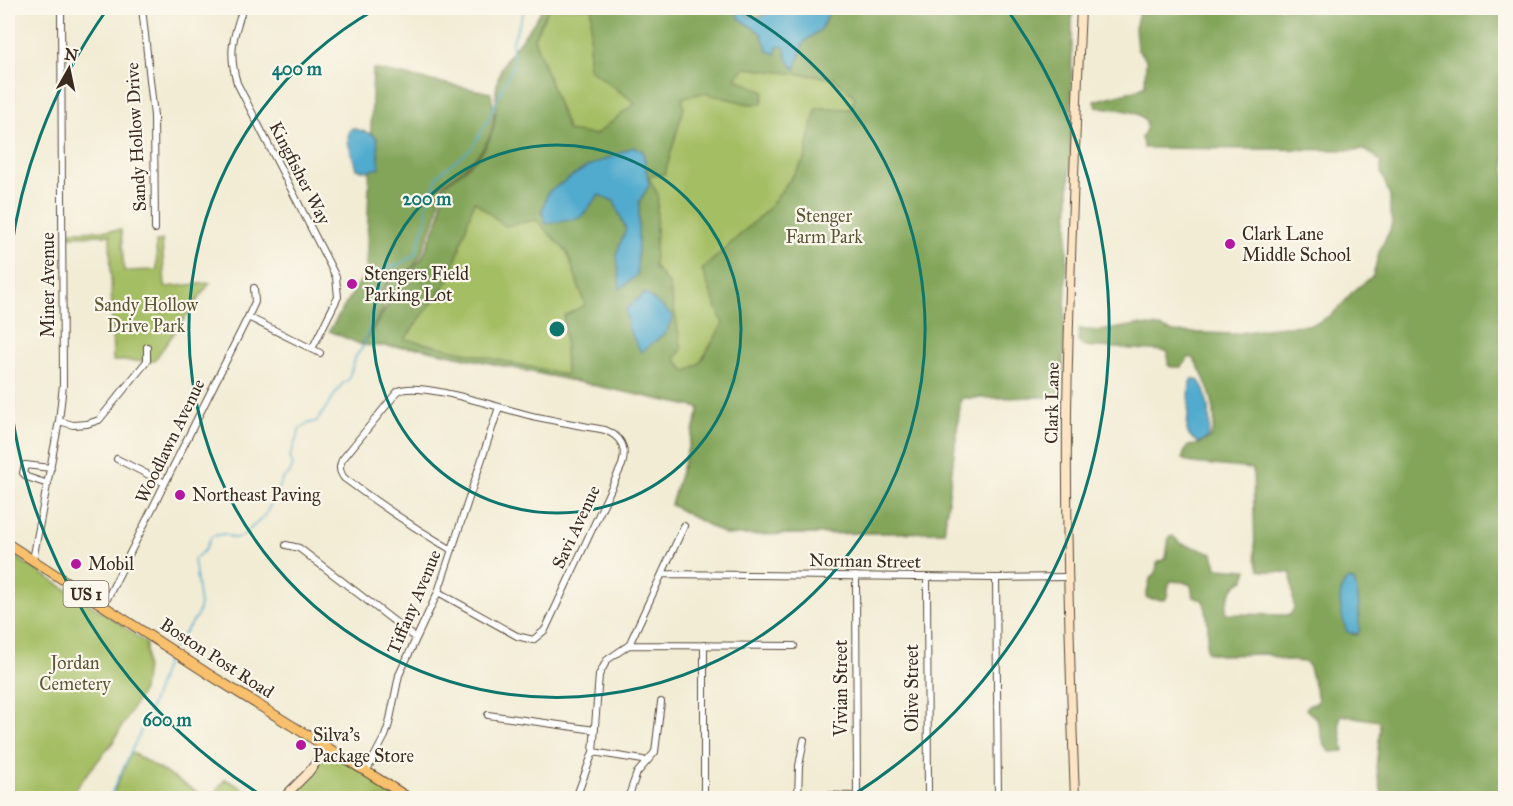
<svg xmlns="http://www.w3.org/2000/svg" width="1513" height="806" font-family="'IM FELL Great Primer',serif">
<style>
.green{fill:#a4be64;stroke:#707441;stroke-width:1.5}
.forest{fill:#83a55a;stroke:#5f683c;stroke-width:1.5;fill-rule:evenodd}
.water{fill:#51abce;stroke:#466a76;stroke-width:1.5}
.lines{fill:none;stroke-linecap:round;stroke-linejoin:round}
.stream{stroke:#51abce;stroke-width:1.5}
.street-casing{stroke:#564739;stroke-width:8}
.secondary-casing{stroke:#564739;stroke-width:10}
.primary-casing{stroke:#564739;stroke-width:11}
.street{stroke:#fff;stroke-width:6}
.secondary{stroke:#fce5c4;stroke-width:8}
.primary{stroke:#f8bf6c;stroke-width:9}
.ring{fill:none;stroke:#0f766e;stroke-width:3}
.poi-dot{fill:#b5179e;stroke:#fbf7ec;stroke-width:2}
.labels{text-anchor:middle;stroke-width:4.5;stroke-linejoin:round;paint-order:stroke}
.shield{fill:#fbf7ec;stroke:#75685c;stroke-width:1.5}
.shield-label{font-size:16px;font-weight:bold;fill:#3b2a1e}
.street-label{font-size:18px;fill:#3b2a1e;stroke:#fbf7ec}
.park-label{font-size:18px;fill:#5a5633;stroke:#fbf7ec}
.poi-label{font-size:18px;fill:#3b2a1e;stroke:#fbf7ec;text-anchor:start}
.centre{fill:#0f766e;stroke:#fbf7ec;stroke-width:3}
.ring-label{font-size:18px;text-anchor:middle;font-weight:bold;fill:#0f766e;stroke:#fbf7ec;stroke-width:4.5;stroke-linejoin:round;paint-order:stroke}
</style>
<rect width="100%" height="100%" fill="#fbf7ec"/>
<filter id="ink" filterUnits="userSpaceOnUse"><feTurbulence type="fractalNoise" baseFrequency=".0167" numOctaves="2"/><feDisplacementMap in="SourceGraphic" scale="12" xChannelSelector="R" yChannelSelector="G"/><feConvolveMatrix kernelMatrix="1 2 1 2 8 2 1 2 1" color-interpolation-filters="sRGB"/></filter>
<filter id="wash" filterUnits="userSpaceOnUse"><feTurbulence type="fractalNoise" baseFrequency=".008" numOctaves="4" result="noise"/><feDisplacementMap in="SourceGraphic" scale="24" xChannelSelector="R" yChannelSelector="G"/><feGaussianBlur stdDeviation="1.35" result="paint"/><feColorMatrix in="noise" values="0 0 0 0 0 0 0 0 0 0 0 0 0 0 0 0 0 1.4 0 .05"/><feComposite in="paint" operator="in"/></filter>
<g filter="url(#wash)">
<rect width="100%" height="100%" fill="#f2ecd4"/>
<path class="green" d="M542,8H1072L1071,135L1062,397L961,398L944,532L726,535L671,505L700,408L420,348L363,345L387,307L382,294L388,283L413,269L422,258L440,216L443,186C467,168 491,153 495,119C497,101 494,87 501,69C511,46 533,31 542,8Z
M121,230L124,271L157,270L156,242L162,240L165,287L210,283L154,361H113L110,235L70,236V231Z
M8,552L118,622L146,643V666L143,690L113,742L68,798H8Z
M327,748L405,798H291L299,791Z
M131,752L207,798H113L115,789Z
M225,779L261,798H212Z"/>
<path class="forest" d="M542,8H549L534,38L568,131L595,135L635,103L588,68L592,8H737L735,9L739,18L761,33L768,51L777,46H784L788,61L795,69L804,42L821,29L831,8H1072L1071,135L1062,397L961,398L944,532L726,535L671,505L700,408L420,348L363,345L387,307L382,294L388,283L413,269L422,258L440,216L443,186C467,168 491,153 495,119C497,101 494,87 501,69C511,46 533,31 542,8ZM745,68L834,78L855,97L851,109L816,108L805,159L768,209L702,270L723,324L700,363L686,372L675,359L682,349L669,284L654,267L658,195L648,176L665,174L684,107L682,98L704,93L749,104H762L764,92L735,78ZM643,151L649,185L639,202L637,275L617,252L626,229L614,201L599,195L580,218L546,223ZM474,201L505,226L536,220L567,252L585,305L564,316L566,375L405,339L451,277Z
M1140,8H1505V798H1383L1376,768L1380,729L1379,721L1341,715L1339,723L1344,751L1331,752C1321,746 1322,730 1317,720C1315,716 1309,713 1306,709L1308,705L1316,703L1318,699L1308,664L1304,662L1283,660L1267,654L1220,655L1207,652C1205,645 1208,640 1208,633C1208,625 1207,605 1202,600L1193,597L1191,585L1183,582L1171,581C1166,587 1170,594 1165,600L1150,599L1146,597L1150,579L1156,573L1157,563L1166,558L1169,537L1173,536L1180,543L1213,553L1217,568L1247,570L1244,580C1232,585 1225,600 1226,614L1290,615L1294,608L1291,573L1263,571L1259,569L1255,555L1253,469L1192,463L1182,459L1187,446L1197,445L1210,438C1222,415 1206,380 1194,359L1189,357L1182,367H1171L1168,365V352L1166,351L1083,346L1078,342L1079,329L1099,331L1137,325L1160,327L1174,332L1234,334L1284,326L1308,325L1317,323L1331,315L1343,304L1353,291L1373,276L1379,252L1390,230L1392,222L1390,214V196L1381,172V163L1375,156L1364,150L1144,148L1141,138C1163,109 1112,109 1096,107L1094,101L1136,90L1145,85L1146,59L1137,49L1135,28ZM1344,582L1359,632L1356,635H1353L1341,604Z
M373,69L491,93C492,100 494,109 494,116C493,149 465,168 441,185L437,215L420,256L413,267L387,282L379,295L384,308L362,345L329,331L366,272Z"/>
<path class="water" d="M737,8H742L749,16L760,17L771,11L784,15L791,8H831L821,29L804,42L795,69L788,61L784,47L777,46L776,54L768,51L761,33L739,18L735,9Z
M352,128L372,134L377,138L380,168L366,171L357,169C354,156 342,139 352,128Z
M633,147L643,151L649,185L639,202L637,275L620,289L617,252L626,229L614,201L599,195L580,218L546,224L542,211L548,192L585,168Z
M645,293L673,316L666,332L641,352L628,328L626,309Z
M1197,379C1208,389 1212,425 1208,438L1198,443L1189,436L1187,430L1190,382L1192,379Z
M1348,579L1354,581C1360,596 1359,616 1359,632L1357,634L1347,632C1342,618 1334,591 1348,579Z"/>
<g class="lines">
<path class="stream" d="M173,648L197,616L200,605L194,559L204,551L212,536L224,534L233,538L241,537L265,516L283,478L290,473L293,465L290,457L300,429L307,424L317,421L342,384L348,380L356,356L363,347L370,326L381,274L387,267L396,266L416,254L427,216L426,207L438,175L472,148L487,122L514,63L512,43L524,11L530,8
M109,798L147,718L169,654"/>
</g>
</g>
<g filter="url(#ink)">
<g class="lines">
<g class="street-casing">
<path id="street" d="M142,8L154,116L155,229
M243,8C233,36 228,53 237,83L336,277L338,297L312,349
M248,317L320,353
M59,421L73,425L87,424L99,420L147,361V347
M117,459L165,483
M48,484L27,477L23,473L25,465L51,468
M286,545L299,548L416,638
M33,560L59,421L63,385L61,8
M663,574L996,578L1067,577
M856,576L857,798
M927,577L928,798
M996,578L998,798
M438,592L517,636L533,640L545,630L622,465C627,448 622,437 605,430C583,426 560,422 537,417C508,411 421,380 398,391L342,460C339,467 339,471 344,478C379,504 414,528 452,550
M104,605L248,317L255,302L254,288
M629,645L794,646
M704,645V798
M488,715L595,730
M593,752L643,760L645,763
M366,772L385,736L389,724L399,675L438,592L499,407
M798,795L857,796
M576,798L593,752L599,675L607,660L629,645L684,526
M628,798L637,773L655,752L661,702
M798,798L799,766L804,740"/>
</g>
<g class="secondary-casing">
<path id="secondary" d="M283,798L308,773L327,748
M1075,798C1070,670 1066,541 1067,412C1069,277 1075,142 1081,8"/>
</g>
<g class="primary-casing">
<path id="primary" d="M8,544L210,675L409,798"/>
</g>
<use href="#street" class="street"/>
<use href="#secondary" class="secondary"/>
<use href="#primary" class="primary"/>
</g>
</g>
<g class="ring">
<circle cx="557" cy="329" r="184"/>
<path d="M738 9A368 368 0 1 1 376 9"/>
<path d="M264 797A552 552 0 0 1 8 382M8 276A552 552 0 0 1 108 8M1006 8A552 552 0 0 1 850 797"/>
</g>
<g class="poi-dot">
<circle cx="1230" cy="244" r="6"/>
<circle cx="352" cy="284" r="6"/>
<circle cx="180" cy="495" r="6"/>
<circle cx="76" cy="564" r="6"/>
<circle cx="301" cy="745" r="6"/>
</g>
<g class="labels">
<rect class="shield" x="63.5" y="581" width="45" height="26" rx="4.5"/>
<g class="shield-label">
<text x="86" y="600">US 1</text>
</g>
<g class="street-label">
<text transform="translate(136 137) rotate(-93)" y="6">Sandy Hollow Drive</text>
<text transform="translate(300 173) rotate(63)" y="6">Kingfisher Way</text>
<text transform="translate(48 285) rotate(-90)" y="6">Miner Avenue</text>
<text transform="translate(1052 403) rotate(-89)" y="6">Clark Lane</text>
<text transform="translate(170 441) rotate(-64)" y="6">Woodlawn Avenue</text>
<text transform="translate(576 527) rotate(-65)" y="6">Savi Avenue</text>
<text transform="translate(865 561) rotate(1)" y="6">Norman Street</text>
<text transform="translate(414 602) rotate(-67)" y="6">Tiffany Avenue</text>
<text transform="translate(217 658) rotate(33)" y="6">Boston Post Road</text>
<text transform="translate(841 688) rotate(-90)" y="6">Vivian Street</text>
<text transform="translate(912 688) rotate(-90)" y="6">Olive Street</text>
</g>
<g class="park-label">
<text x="824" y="222">Stenger<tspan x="824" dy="21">Farm Park</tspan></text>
<text x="146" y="311">Sandy Hollow<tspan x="146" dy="21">Drive Park</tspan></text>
<text x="75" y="669">Jordan<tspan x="75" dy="21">Cemetery</tspan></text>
</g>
<g class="poi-label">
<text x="1242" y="240">Clark Lane<tspan x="1242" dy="21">Middle School</tspan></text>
<text x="364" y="280">Stengers Field<tspan x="364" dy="21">Parking Lot</tspan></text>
<text x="192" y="501">Northeast Paving</text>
<text x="88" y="570">Mobil</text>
<text x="313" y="741">Silva's<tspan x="313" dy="21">Package Store</tspan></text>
</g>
</g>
<circle cx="557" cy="329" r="9" class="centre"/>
<g class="ring-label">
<text x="297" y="75">400 m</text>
<text x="427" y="205">200 m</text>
<text x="167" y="726">600 m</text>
</g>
<rect width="1513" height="806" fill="none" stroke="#fbf7ec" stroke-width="30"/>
<g transform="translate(69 69) rotate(9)" stroke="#fbf7ec" stroke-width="4.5" paint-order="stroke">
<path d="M0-4.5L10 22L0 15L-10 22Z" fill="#3b2a1e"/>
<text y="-9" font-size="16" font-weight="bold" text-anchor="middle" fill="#3b2a1e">N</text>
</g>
</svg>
